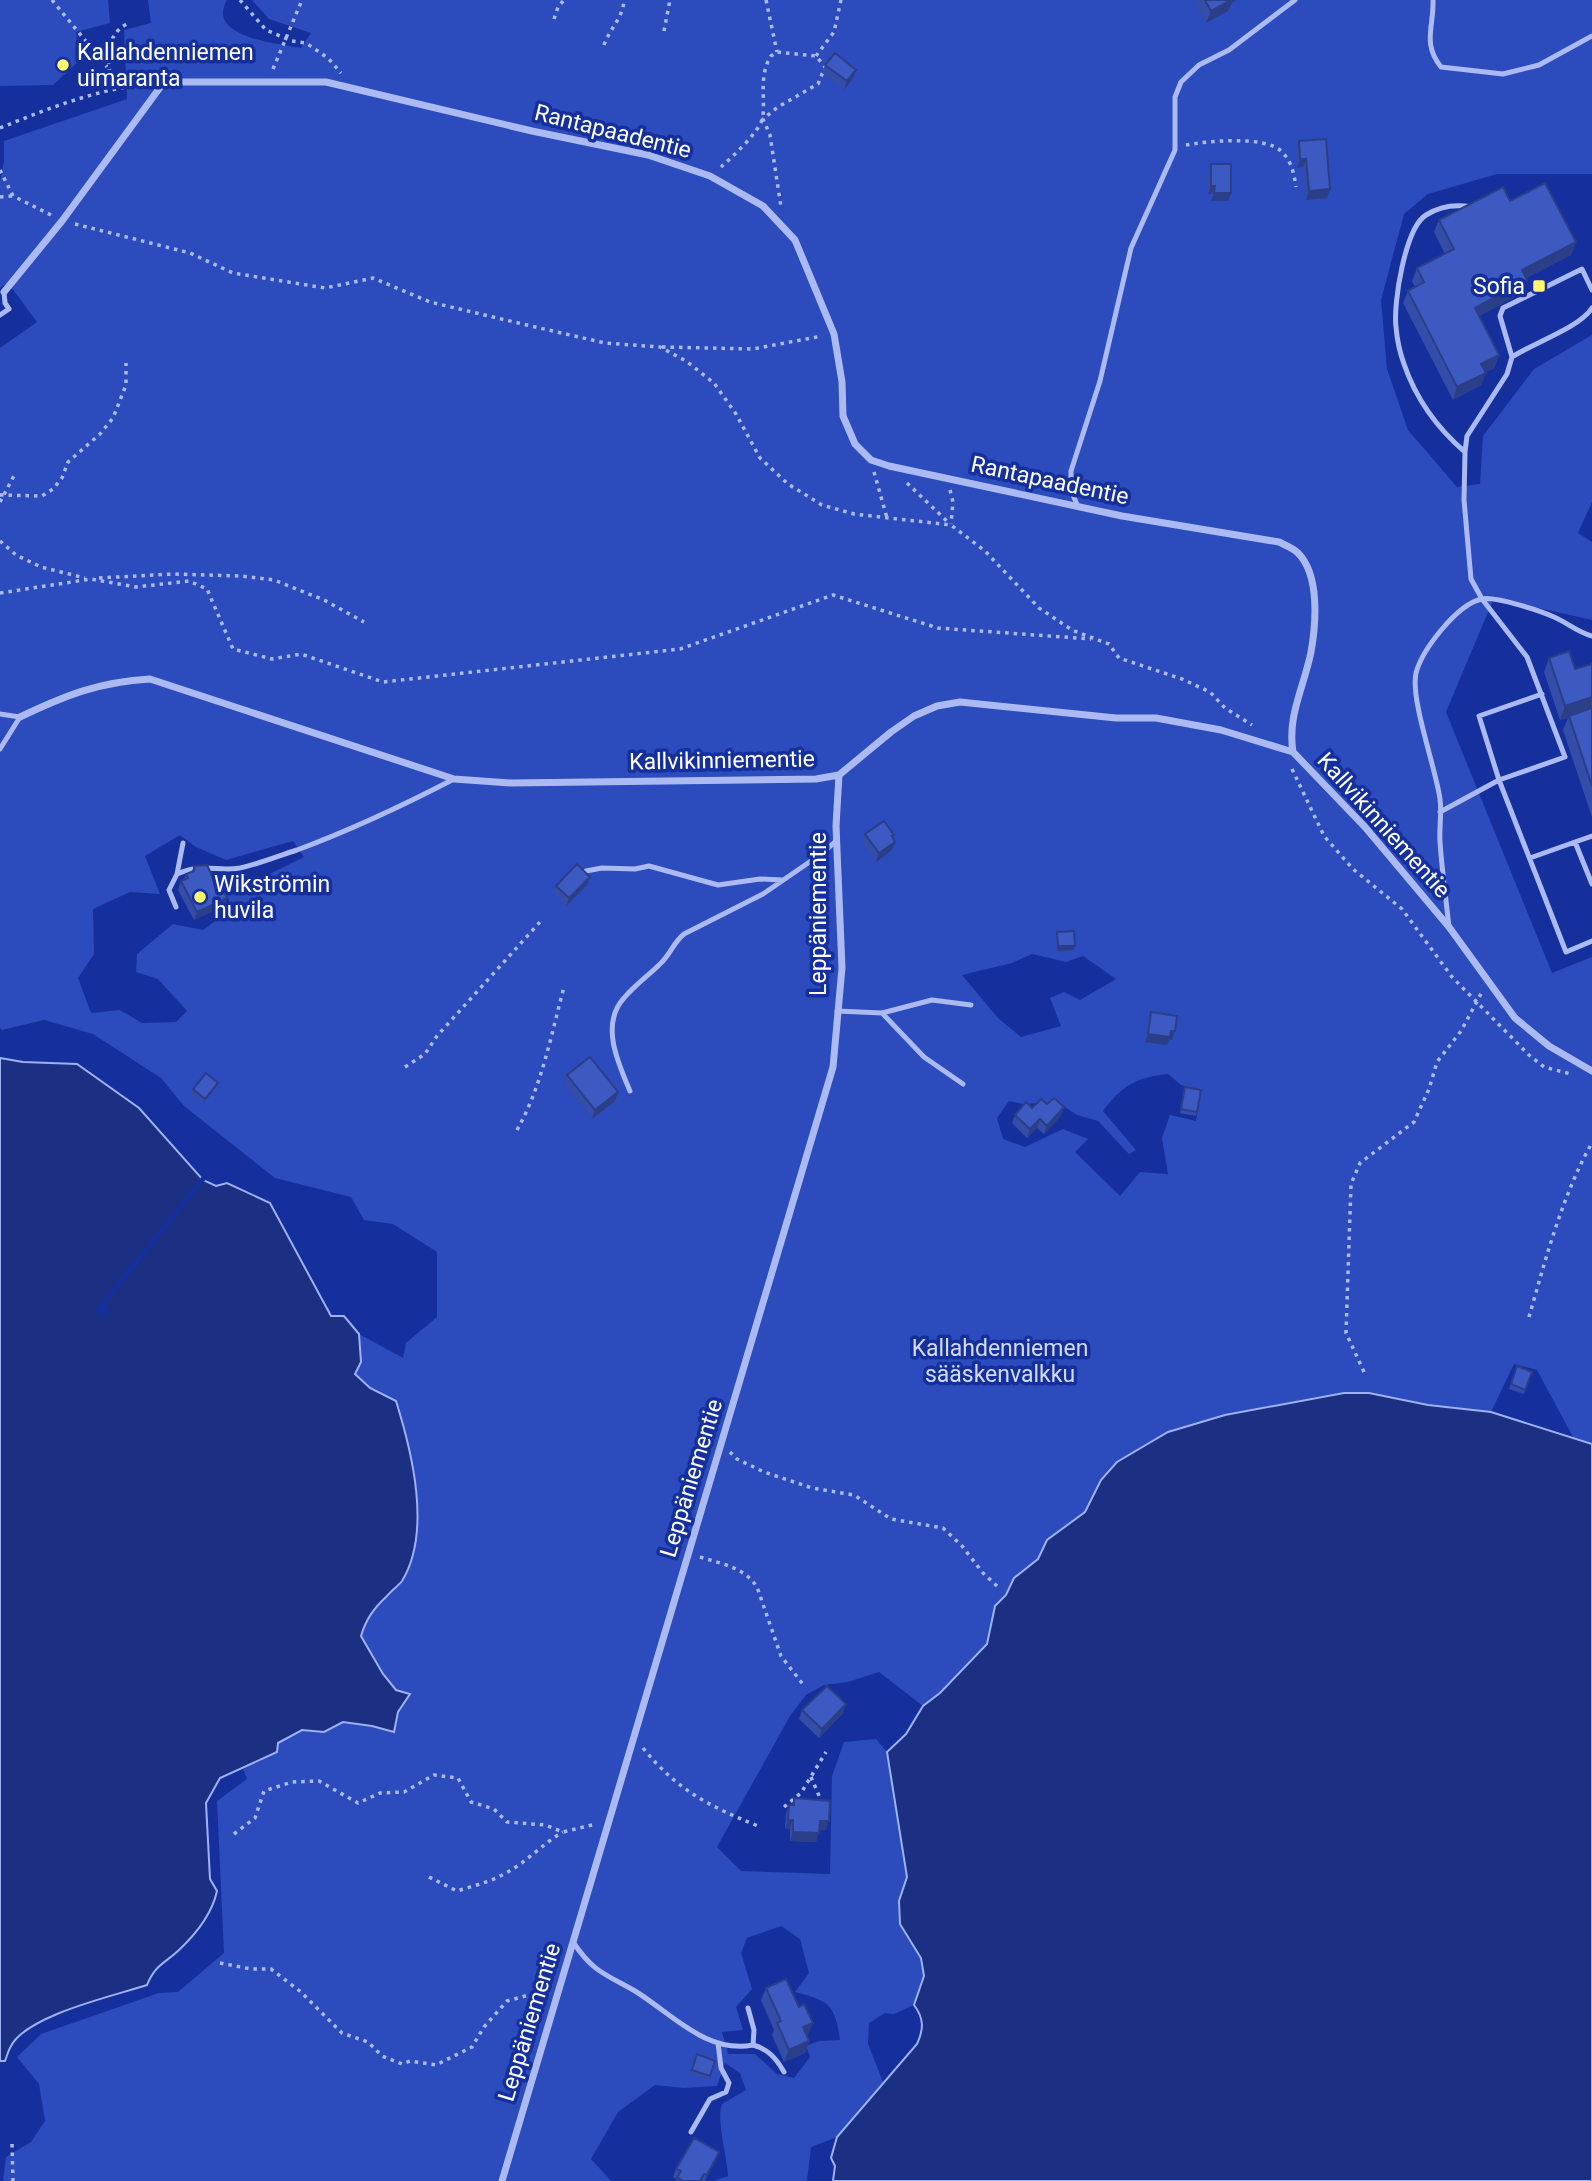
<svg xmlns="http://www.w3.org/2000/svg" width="1592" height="2181" font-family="Roboto,sans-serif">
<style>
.green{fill:#2c4bbc;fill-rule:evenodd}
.water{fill:#1b2f83;stroke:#9db1f6;stroke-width:2}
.pier{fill:#15309c}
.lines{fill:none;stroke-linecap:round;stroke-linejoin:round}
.path{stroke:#abbaf3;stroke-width:3.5;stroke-dasharray:3.5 5;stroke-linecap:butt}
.lane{stroke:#abbaf3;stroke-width:5}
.street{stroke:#abbaf3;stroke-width:7}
.wall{fill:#344da8}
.shaded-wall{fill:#2b3f88}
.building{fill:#3d5ac3;stroke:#2b3f88;stroke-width:2}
.poi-dot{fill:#fff76d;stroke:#15309c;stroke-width:2.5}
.labels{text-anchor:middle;stroke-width:7;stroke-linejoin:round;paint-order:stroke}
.poi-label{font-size:23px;fill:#fff;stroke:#15309c;text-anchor:start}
.street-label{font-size:23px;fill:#fff;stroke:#15309c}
.park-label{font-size:23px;fill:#d3dcfd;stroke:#15309c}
</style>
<rect width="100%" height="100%" fill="#15309c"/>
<path class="green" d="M0,0H108L110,23L76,32L79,61L53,85L0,86Z
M148,0H227C205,37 279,44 301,48L311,33L269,19L252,0H1592V174H1497L1428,194L1404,214L1381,300L1387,369L1408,430L1457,487L1480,484L1483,436L1534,369L1592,335V502L1578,533L1592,542V620L1494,598L1446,712L1552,973L1592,957V1444L1573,1437L1537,1370L1514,1364L1491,1412L1428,1405L1369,1393H1344L1225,1415L1168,1432L1134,1452L1090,1508L1038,1559L1014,1578L1006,1595L995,1606L988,1644L940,1693L923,1706L879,1672L848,1682L824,1685L806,1695L790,1716L717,1847L741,1871L830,1874L832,1776L844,1742L876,1739L887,1752L907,1877L899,1901L900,1924L921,1958L924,1976L914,2005L894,2014L885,2013L869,2023L868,2044L883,2082L837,2137L811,2147L807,2181H714L728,2176C727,2156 716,2120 722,2104L746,2090L740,2073L725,2063L717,2086L684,2088L655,2085L618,2112L591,2159L611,2181H3L6,2157L31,2142L45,2121L39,2084L17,2057L41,2034L159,1993L178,1992L224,1953L217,1801L247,1779L243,1769L264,1757L285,1329L329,1308L331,1316H344L359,1334L403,1358L406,1343L437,1317V1252L393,1224L364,1220L351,1197L275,1178L184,1106L161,1078L93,1034L44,1020L2,1030L0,1028V348L37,322L8,283L0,288V181L4,161V141L127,99L124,30L151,23ZM180,835L196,847L226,860L293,841L304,857L227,895L232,909L203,930L173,924L137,954L136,972L158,979L187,1011L176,1022L142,1023L120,1010L91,1013L78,978L94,954L93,909L130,892L160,894L145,856ZM1032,954L1066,962L1083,956L1116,979L1080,1000L1064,992L1050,998L1061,1026L1021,1037L998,1018L962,975L1012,963ZM1168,1074L1181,1085L1201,1092L1196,1121L1170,1115L1162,1138L1168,1174L1140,1172L1120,1196L1075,1152L1088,1139L1063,1129L1025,1147L1003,1139L997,1118L1009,1101L1023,1104L1057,1102L1077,1115L1098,1121L1129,1154L1136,1150L1103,1111C1122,1086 1136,1077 1168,1074ZM781,1926L800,1939L809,1973L795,1992C829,2001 835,2004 840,2040L819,2041L806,2046L810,2057L794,2078L777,2074L755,2054H728L722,2032L743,2030L736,2007L752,1989L741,1953L747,1938Z"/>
<path class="water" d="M0,1058L23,1062L77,1064L139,1108L203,1180L216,1186L227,1183L270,1203L331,1316H344L359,1334L361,1362L355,1374L370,1388L396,1401C412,1452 432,1532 402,1581C398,1586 391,1591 387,1596C374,1608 366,1619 361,1636L383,1674L396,1690L410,1694L398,1712L394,1732L372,1726L343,1722L324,1732L302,1730L278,1743L277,1752L220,1778L206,1803L210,1879L217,1891C212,1914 197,1933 179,1950C164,1964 155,1965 147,1985C114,1996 27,2015 11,2046C8,2051 7,2056 5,2061H0Z
M1344,1393H1369L1428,1405L1491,1412L1592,1444V2181H833L835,2166L831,2158L837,2137L917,2044C924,2029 924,2018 914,2005L924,1976L921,1958L900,1924L899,1901L907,1877L887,1752L906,1734L923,1706L940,1693L987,1644L995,1606L1006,1595L1014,1578L1038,1559L1047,1540L1085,1512L1101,1480L1117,1462L1168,1432L1225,1415Z"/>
<path class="pier" d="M203,1175L207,1178L105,1305L110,1310L104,1317L95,1310Z"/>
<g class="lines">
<path class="path" d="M52,0L107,67
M240,0L266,30L292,41L306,43L328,58L341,73
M766,0L777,52
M554,19L558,7L564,0
M664,31L670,0
M604,45C610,28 623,18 624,0
M816,56L834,32L841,0
M273,69L302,0
M114,89C107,67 103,36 127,24
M0,128C47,109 97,89 148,84
M1186,145C1208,141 1266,135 1282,152C1292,162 1294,174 1296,187
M721,167C732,157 761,131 763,116C765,95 759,75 771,56L777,52L816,56L825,67L818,84L778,107L763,119L770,135L781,207
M0,170L13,196L51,215
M0,197L13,196
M75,224L190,253L233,273L325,288L373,278L430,302L531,326L605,343L660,347L686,361L714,383L736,414L760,458L788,484L822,505L854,514L951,525L985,551L1039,608L1072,630L1109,644L1119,658L1182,679L1210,692L1225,708L1252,725
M662,347L753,349L822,336
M874,472L887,518
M907,483L950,524
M950,490L953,502L951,524
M0,495L42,496L53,489L62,478L68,462L100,434L113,418L126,385V363
M0,502L16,472
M0,541L16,555L41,567L85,578
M99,578L173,574L241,576L274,580L324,600L364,622
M0,593L91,579L136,587L189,581L207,589L233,649L272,659L301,654L383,682L680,649L833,595L938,628L1091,639
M1292,769L1324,836L1353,869L1402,909L1452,977L1529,1055L1544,1067L1571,1074
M405,1067L425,1054L437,1036L540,922
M517,1130C542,1086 551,1035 564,987
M1529,1317C1545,1261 1563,1193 1592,1143
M1364,1372L1346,1333L1351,1184L1360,1163L1414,1122L1429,1089L1437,1062L1461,1031L1482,992
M730,1452L737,1459L764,1472L812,1488L854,1495L891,1519L943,1528L962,1546L983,1573L997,1586
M700,1557C722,1564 744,1567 757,1587L781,1656L805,1687
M643,1748C677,1790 709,1806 758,1826
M811,1777L820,1798
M784,1807L801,1793L826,1752
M234,1834L255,1818L264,1791L292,1782L319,1781L358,1803L380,1793L404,1792L434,1775L458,1778L471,1802L494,1809L507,1822L545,1825L563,1832L596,1824
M429,1877L457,1891C473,1886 490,1882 504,1874C526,1863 542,1844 563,1832
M220,1963L251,1969H271L301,1992L342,2033L368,2042L382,2056L402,2064L410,2061L436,2065L472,2047L484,2027L507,2001L547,1990
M12,2144L13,2181"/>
<path class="lane" d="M1433,0C1434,27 1422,43 1441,67L1503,74L1539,65L1592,36
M1592,290L1582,269L1503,308L1500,316L1512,357L1507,374L1467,436L1465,452L1464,500L1471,579L1482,599L1527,657L1565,757L1499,780L1566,952L1592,941
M0,315L9,309L5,303L4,292
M1512,357C1533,343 1579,328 1592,308
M1465,452C1437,428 1416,399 1404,364C1400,353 1397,339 1396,327C1393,304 1405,228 1426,215C1440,206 1456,204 1472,207
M1078,507L1071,490V471L1100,381L1131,248L1175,150V97L1181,82L1199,65L1229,50L1295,0
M0,714L20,717L0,749
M1440,812L1499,780L1479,716L1542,694
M1575,842L1592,836
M1530,858L1575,842L1592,884
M586,871L602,868L635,869L649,866L718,885L760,879L782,880
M177,874L183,843
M176,907L169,890L177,874C204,862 216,872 240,868C259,864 278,856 297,850C351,830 402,806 454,779
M1449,927C1446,899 1442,871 1440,842C1439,828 1442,813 1440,799C1436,769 1410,699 1416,673C1422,650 1457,604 1482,599C1495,596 1541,611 1554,617C1568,623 1577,632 1592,636
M837,1011L882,1013L932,1000L971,1005
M882,1013L924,1057L963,1084
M630,1091C618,1063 600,1024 624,998C635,985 649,975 660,964C670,955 673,943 684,934L763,894L824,852L837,840
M573,1942C593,1972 605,1974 635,1991C671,2013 706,2054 753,2045L754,2030L748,2008
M753,2045C768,2049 776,2058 784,2072
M691,2132L710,2099L726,2092L729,2083L721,2068L718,2043"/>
<path class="street" d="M4,292L62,221L164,82H326L532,131L648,155L710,176L763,206L795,240L834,334L842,382L843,416L855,444L871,460L889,466L1122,516L1279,542C1285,545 1293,548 1298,553C1320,575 1316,624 1311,652C1304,687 1287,716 1293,752
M20,717C66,695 99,682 150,679L454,779L511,783L816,779L839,775L891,732L914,716L937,706L960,702L1116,718H1156L1221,730L1293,752L1365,827L1449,927L1515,1018L1549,1046L1592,1071
M502,2181L833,1067L842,968L836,826L839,775"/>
</g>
<path class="wall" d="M1194,0H1236L1232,3L1228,11L1206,23Z
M825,65L853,78L844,90L822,73Z
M1299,141L1330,189L1327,198L1306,200L1303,167L1297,168L1296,150Z
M1211,164L1231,193L1228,201H1211V194H1208V173Z
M1510,201L1576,242L1571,255L1526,278L1527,280L1522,293L1479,316L1499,355L1494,368L1486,372L1481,385L1453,400L1403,303L1408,291L1415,287L1412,281L1417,268L1445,254L1434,232L1439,220Z
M1549,658L1575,669L1592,664V817L1563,730L1568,718L1560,720L1544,672Z
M865,834L893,838L892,850L876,862L862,842Z
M194,866L214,880L227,898L224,906L194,920L178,890L181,881L184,880L186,874L192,871Z
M590,877L587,885L566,906L553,894L556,886Z
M1057,932L1075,946L1073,950L1057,951L1056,936Z
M1151,1012L1172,1040H1169L1167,1045L1145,1042L1148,1021Z
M567,1075L615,1101L592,1119L564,1083Z
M218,1083L216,1087L203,1103L191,1094L193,1089Z
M1185,1087L1197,1112L1196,1116L1180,1113Z
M1047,1104L1064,1107L1061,1116L1044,1134L1037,1128L1027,1138L1012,1123L1015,1115L1032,1108Z
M1517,1366L1525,1390L1524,1394L1509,1389Z
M802,1710L843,1713L819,1738L799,1719Z
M794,1798L826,1830L819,1829L816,1842L790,1841V1829H785L786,1813L789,1805H792Z
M766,1988L808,2035L807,2036L809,2041L805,2053L784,2062L772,2035L774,2030L761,2000Z
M697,2054L715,2061L708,2080L690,2074Z
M716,2160L705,2181H676V2179L673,2177L676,2169Z"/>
<path class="shaded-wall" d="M1228,0H1236L1232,3L1228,11L1206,23L1211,11Z
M856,70L853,78L844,90L847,81Z
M1300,159H1306L1303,167L1297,168Z
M1211,186H1215L1211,194H1208Z
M1330,189L1327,198L1306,200L1309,191Z
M1214,193H1231L1228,201H1211Z
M1576,242L1571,255L1517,283L1522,270Z
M1527,280L1522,293L1470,321L1475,308Z
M1499,355L1494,368L1477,377L1481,364Z
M1486,373L1481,385L1453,400L1457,387Z
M1592,697L1591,710L1569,716L1568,718L1560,720L1565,706Z
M895,842L892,850L876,862L879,853Z
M590,877L587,885L566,906L569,898Z
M227,898L224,906L194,920L197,912Z
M1058,946H1075L1073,950L1057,951Z
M1171,1031H1175L1172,1040H1169L1167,1045L1145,1042L1148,1034Z
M218,1083L216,1087L203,1103L205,1099Z
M618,1092L615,1101L592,1119L595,1110Z
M1064,1107L1061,1116L1044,1134L1047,1126Z
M1040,1119L1037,1128L1027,1138L1030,1129Z
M846,1704L843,1713L819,1738L822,1729Z
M788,1820H793L790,1829H785Z
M820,1821H829L826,1830L816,1829Z
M793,1832L819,1833L816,1842L790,1841Z
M813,2023L808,2035L798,2039L803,2027Z
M809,2041L805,2053L784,2062L789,2050Z
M719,2152L716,2160L705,2181L707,2175Z"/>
<path class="building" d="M1205,0H1231L1211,11Z
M835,53L856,70L847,81L825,65Z
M1326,139L1330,189L1309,191L1306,159H1300L1299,141Z
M1211,164H1231V193H1214L1215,186H1211Z
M1545,183L1576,242L1522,270L1527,280L1475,308L1499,355L1481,364L1486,373L1457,387L1408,291L1424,282L1417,268L1454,249L1439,220L1503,187L1510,201Z
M1569,651L1575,669L1592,664V697L1565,706L1549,658Z
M1592,708V786L1569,716Z
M884,821L894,835L892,836L895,842L879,853L865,834Z
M577,864L590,877L569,898L556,886Z
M207,865L214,880L218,878L227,898L197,912L181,881L188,878L186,874L194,871V866Z
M1074,931L1075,946H1058L1057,932Z
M1151,1012L1177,1016L1175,1031H1171L1170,1037L1148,1034Z
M590,1057L618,1092L595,1110L567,1075Z
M206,1073L218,1083L205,1099L193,1089Z
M1185,1087L1201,1090L1197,1112L1181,1109Z
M1054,1098L1064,1107L1047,1126L1040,1119L1030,1129L1015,1115L1026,1102L1032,1108L1041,1099L1047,1104Z
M1517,1366L1532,1372L1525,1390L1511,1384Z
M827,1686L846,1704L822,1729L802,1710Z
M794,1798L830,1801L829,1821H820L819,1833L793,1832V1820H788L789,1805H794Z
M786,1979L799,2007L804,2004L813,2023L803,2027L809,2041L789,2050L777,2023L781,2021L766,1988Z
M697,2054L715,2061L710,2076L692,2070Z
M694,2138L719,2152L707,2175L704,2174L700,2181H683L677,2178L681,2171L676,2169Z"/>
<g class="poi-dot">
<circle cx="63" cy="65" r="7"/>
<rect x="1532" y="279" width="14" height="14" rx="3.5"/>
<circle cx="200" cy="897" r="7"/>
</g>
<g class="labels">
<g class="poi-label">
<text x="77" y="60">Kallahdenniemen<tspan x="77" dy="26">uimaranta</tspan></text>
<text x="1525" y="294" text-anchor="end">Sofia</text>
<text x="214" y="892">Wikströmin<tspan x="214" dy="26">huvila</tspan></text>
</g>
<g class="street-label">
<text transform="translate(613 131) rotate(14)" y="8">Rantapaadentie</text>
<text transform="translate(1050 480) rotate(12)" y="8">Rantapaadentie</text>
<text transform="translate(722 760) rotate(-1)" y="8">Kallvikinniementie</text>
<text transform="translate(1384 825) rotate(48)" y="8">Kallvikinniementie</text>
<text transform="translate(818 914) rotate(-90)" y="8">Leppäniementie</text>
<text transform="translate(691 1478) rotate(-73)" y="8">Leppäniementie</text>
<text transform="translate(529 2022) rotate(-73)" y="8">Leppäniementie</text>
</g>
<g class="park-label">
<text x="1000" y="1356">Kallahdenniemen<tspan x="1000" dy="26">sääskenvalkku</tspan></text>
</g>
</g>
</svg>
